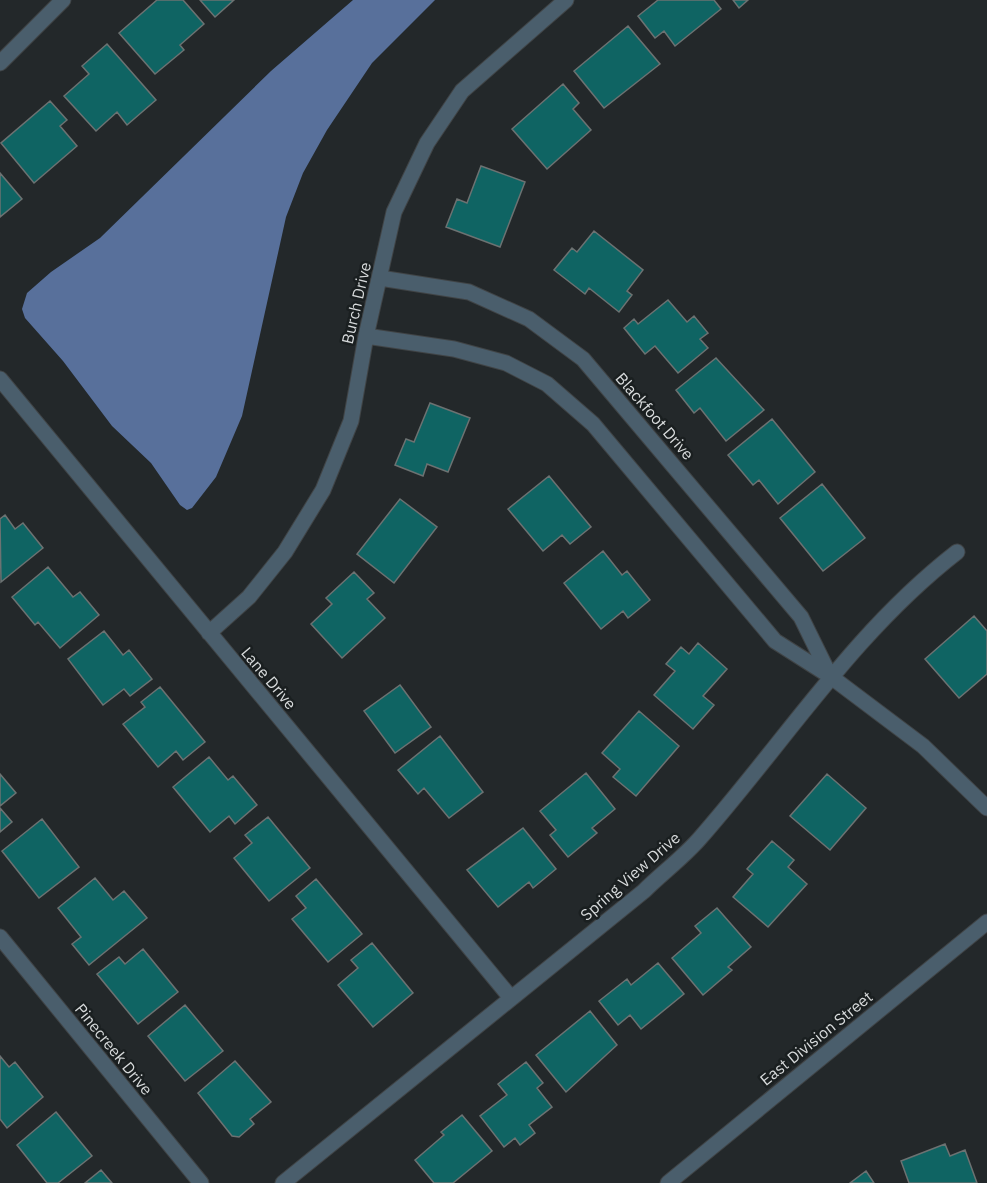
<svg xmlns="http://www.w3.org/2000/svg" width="987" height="1183" font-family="'IBM Plex Sans',sans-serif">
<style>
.water{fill:#58709b}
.building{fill:#0f6463;stroke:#6c7272;stroke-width:1.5}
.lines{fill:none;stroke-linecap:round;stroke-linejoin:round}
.minor-casing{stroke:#404446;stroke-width:17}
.tertiary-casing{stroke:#404446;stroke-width:17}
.minor{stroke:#4a5e6c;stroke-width:15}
.tertiary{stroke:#4a5e6c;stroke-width:15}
.labels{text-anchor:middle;stroke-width:5;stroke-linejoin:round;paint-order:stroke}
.street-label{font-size:16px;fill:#d7dadb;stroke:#1a1f20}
</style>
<rect width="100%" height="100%" fill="#23282a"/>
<path class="water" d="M353,0H435L372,63L327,130L303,173L286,217L242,416L216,477L192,508L187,510L180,505L151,463L112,426L63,361L25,318L22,309L27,293L51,272L100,238L271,71Z"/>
<path class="building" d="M157,0H183L204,24L180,45L184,50L155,74L119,33Z
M200,0H234L215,17Z
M658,0H714L721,9L675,46L664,31L655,38L638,16Z
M733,0H748L739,8Z
M628,26L660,64L604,108L574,71Z
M107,44L156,100L127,125L117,112L96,131L64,96L89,74L82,66Z
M563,84L579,103L573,109L591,130L547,169L512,129Z
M50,101L67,120L60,126L77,146L34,183L1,143Z
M481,166L525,182L500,247L446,227L457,199L467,203Z
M0,173L22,199L0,217Z
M594,231L643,270L627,291L632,295L619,312L589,288L585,294L554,270L572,248L577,252Z
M668,300L687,322L694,316L708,333L700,339L708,348L678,373L655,346L645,354L624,328L634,319L638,324Z
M716,358L764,410L726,441L700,408L694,413L676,390Z
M430,403L470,418L448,472L427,464L423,476L395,465L406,439L414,442Z
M772,419L815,472L778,504L759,480L753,485L728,455Z
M549,476L591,527L570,544L562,535L543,551L508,509Z
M822,484L865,538L823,571L780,518Z
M400,499L437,527L394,583L357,554Z
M5,515L15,529L23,523L43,548L1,582L0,519Z
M603,551L622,575L627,571L650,600L628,618L623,611L601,629L564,583Z
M48,567L73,597L80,592L99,615L60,648L38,622L35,625L12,597Z
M354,572L374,593L367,599L385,618L342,658L311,624L332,604L326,598Z
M974,616L987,631V674L959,698L925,659Z
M104,631L123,655L129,650L152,679L130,696L124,689L103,705L68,659Z
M698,643L727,669L703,696L714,705L693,729L654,695L675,671L666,664L681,647L689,654Z
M400,685L431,727L395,753L364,711Z
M160,687L205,742L183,760L176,751L158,767L123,724L145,707L141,702Z
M639,711L679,746L636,796L613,777L620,769L602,753Z
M440,736L483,792L449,818L424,788L418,794L398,770Z
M209,757L228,780L233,776L257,805L235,824L229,816L210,832L173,787Z
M586,773L615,809L592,828L597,833L568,857L550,835L556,830L540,811Z
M0,774L16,793L0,806Z
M827,774L866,808L830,850L790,816Z
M0,808L12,822L0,832Z
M268,817L310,868L269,901L234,858L252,843L245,835Z
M42,819L79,867L39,898L2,851Z
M523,828L556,869L533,888L529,882L498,907L467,870Z
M772,841L794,860L788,867L807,884L768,927L733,897L753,874L747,869Z
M95,878L113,900L124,891L147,918L89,965L72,944L81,937L58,908Z
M316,879L362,934L328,962L292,919L306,908L296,896Z
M717,908L751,947L728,967L732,970L703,995L672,958L701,933L695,926Z
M372,943L413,993L373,1027L338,985L358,968L351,960Z
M143,949L178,992L138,1024L97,974L119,957L125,964Z
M658,963L684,994L641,1029L630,1015L618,1025L599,1001L627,979L631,985Z
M185,1005L223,1051L185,1081L148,1036Z
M590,1011L617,1045L566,1092L536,1055Z
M0,1056L9,1067L15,1062L43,1097L7,1128L0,1119Z
M235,1061L271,1102L250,1119L254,1124L239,1137L232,1136L198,1093Z
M526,1062L543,1083L537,1088L552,1107L529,1125L535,1133L520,1145L515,1138L504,1147L480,1116L507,1095L498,1084Z
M56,1112L92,1156L58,1183H47L17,1145Z
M462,1115L492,1151L453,1183H434L415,1160L444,1135L441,1132Z
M945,1144L950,1156L965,1150L977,1183H909L901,1161Z
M101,1170L112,1183H85Z
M866,1171L874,1183H850Z"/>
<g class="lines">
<g class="minor-casing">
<path id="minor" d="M0,63L63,0
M380,278L469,292L529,319L583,359L801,617L830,676
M366,336L454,349L506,363L547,384L593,424L775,641L830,676L923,746L987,808
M0,379L511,998
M209,633L249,597L285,552L323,490L351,421L366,336L394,212L427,143L462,91L566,0
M0,937L201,1183
M283,1183L644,891C662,873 684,857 701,837C786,740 854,632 957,552"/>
</g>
<g class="tertiary-casing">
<path id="tertiary" d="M668,1183L987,922"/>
</g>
<use href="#minor" class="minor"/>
<use href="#tertiary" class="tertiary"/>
</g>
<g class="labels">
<g class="street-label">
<text transform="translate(356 303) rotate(-77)" y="6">Burch Drive</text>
<text transform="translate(655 416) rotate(49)" y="6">Blackfoot Drive</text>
<text transform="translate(269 678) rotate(50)" y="6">Lane Drive</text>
<text transform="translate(630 876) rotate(-41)" y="6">Spring View Drive</text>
<text transform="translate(816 1038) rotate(-39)" y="6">East Division Street</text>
<text transform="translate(114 1049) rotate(51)" y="6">Pinecreek Drive</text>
</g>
</g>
</svg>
